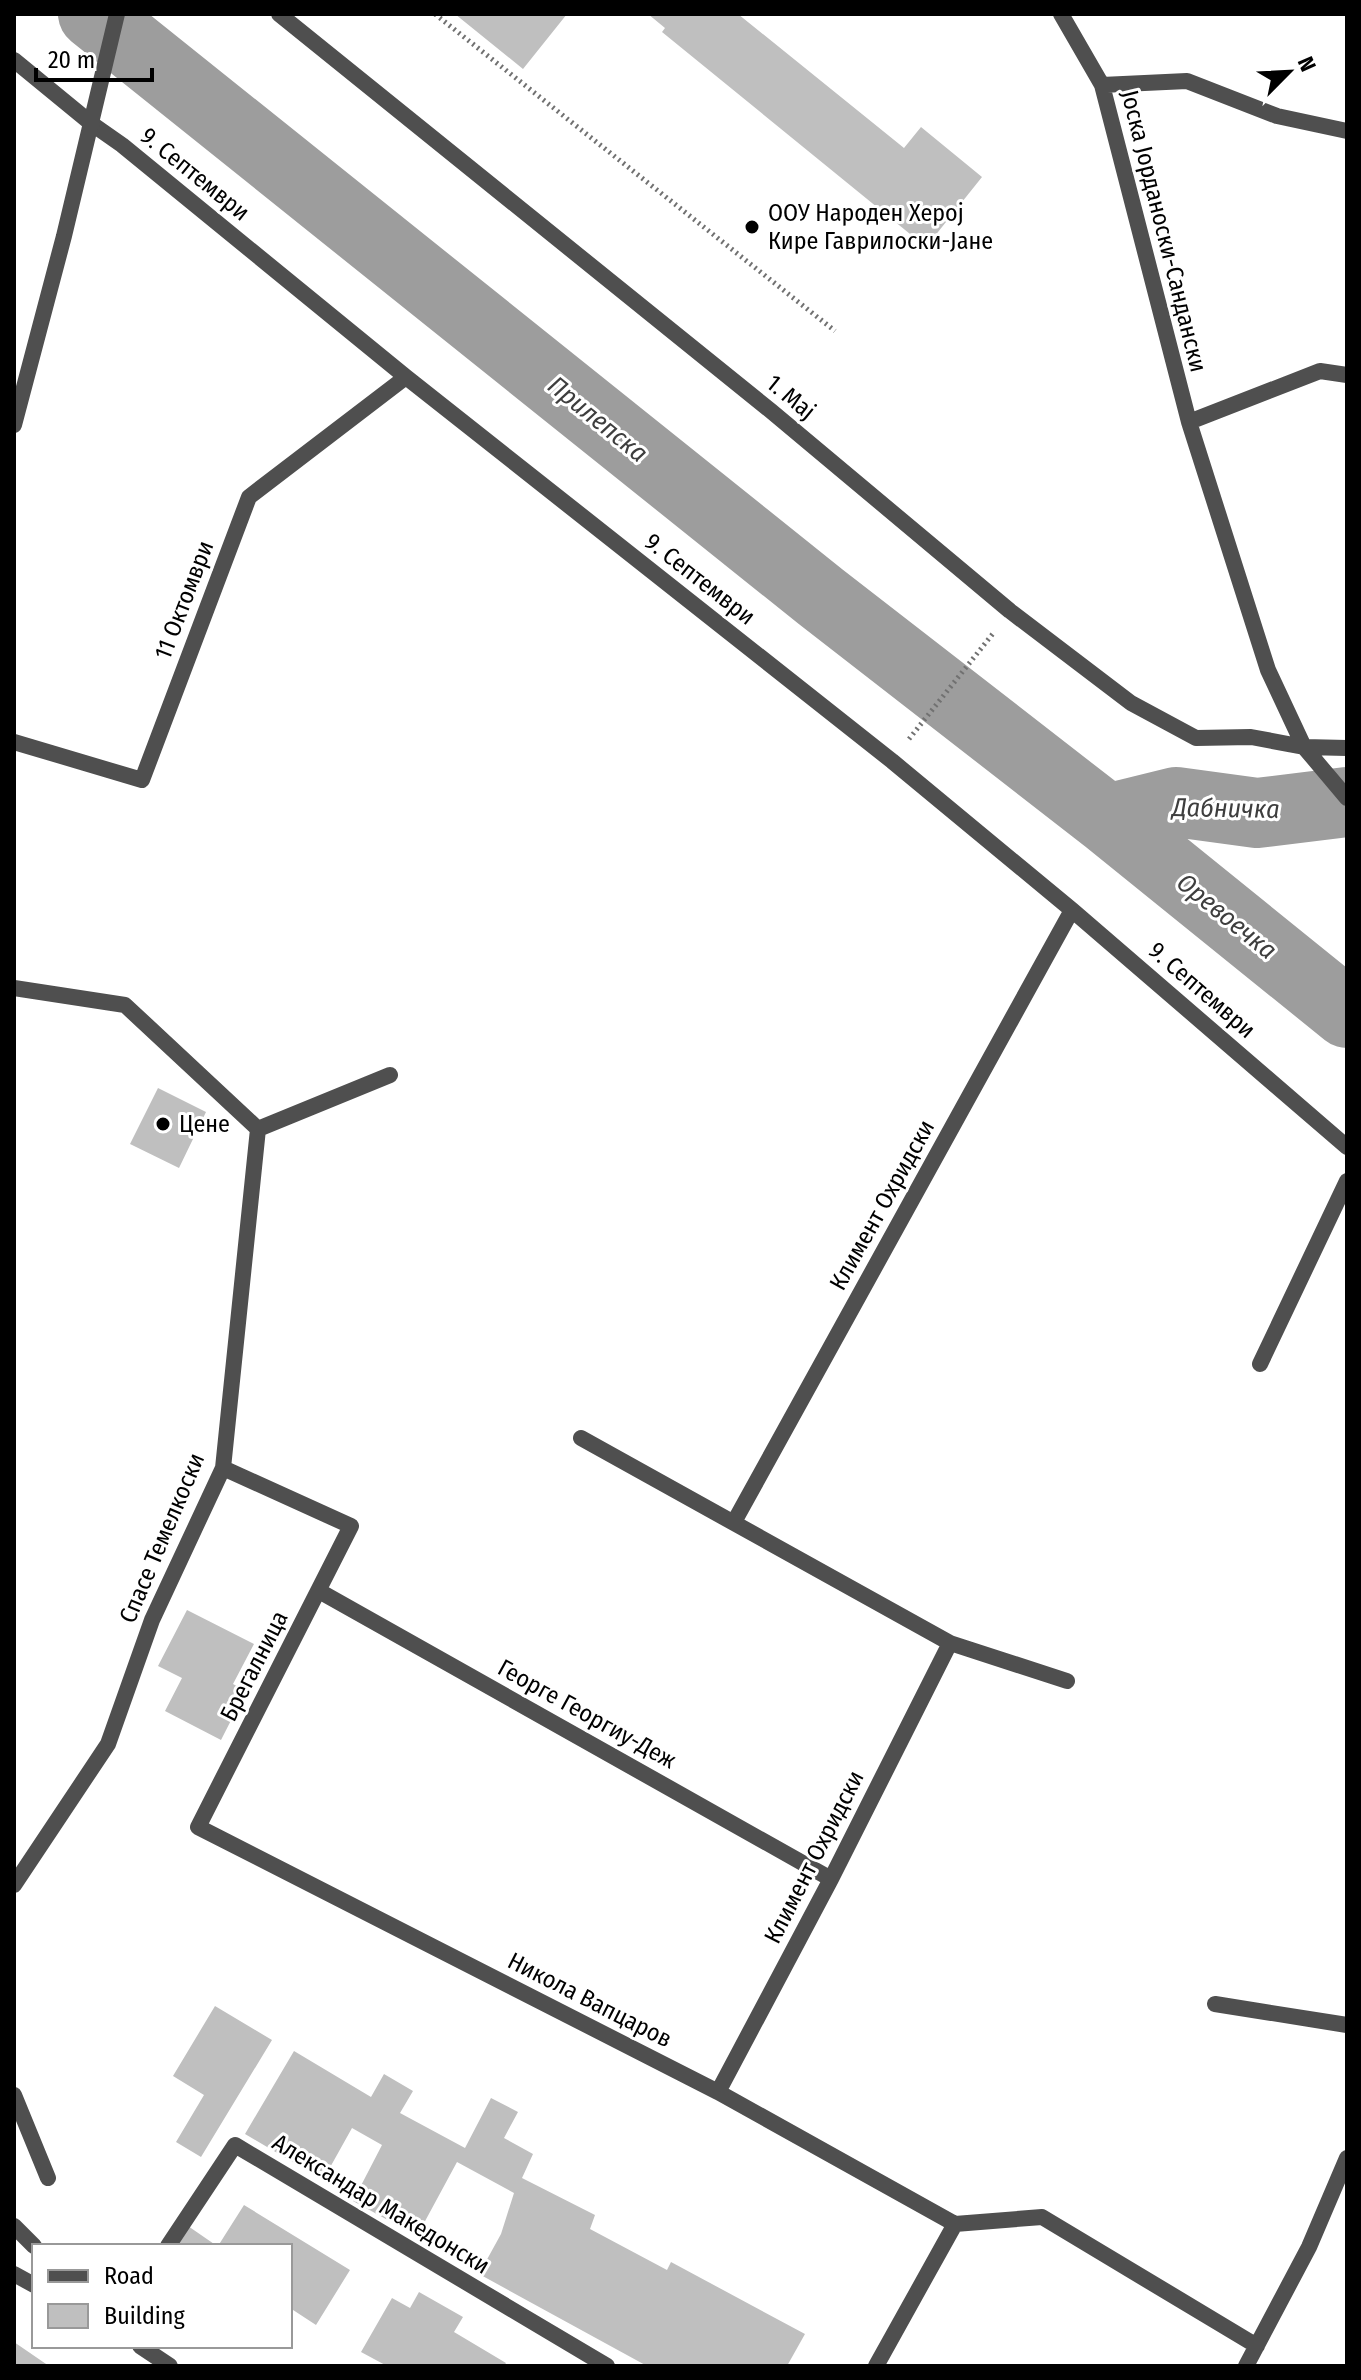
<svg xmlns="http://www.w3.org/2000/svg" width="1361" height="2380" font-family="'Fira Sans Condensed',sans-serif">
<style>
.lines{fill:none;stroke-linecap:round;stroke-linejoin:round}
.river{stroke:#9d9d9d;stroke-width:70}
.building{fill:#bfbfbf}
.path{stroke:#717171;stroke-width:5;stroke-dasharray:2 4;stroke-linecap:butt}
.minor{stroke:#4f4f4f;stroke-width:16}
.tertiary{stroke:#4f4f4f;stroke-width:16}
.poi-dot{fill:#000;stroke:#fff;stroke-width:3}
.labels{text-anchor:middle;stroke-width:6;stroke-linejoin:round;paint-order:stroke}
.street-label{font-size:24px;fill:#000;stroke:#fff}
.poi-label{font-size:24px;fill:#000;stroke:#fff;text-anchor:start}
.water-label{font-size:26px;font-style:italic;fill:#3e3e3e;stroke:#fff}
</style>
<rect width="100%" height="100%" fill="#fff"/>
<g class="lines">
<path class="river" d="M93,14L821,597L1107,819L1347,1013
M1107,819L1176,802L1257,813L1347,802"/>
</g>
<path class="building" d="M455,14H567L523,69Z
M648,14H738L904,148L921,127L982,177L926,247L662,32L665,28Z
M158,1088L206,1112L179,1168L130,1144Z
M187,1610L254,1644L233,1684L246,1691L221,1740L165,1711L182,1678L158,1666Z
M215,2006L272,2040L201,2157L176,2142L204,2095L173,2076Z
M294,2051L371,2097L384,2074L413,2091L400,2113L465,2148L491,2098L518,2112L504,2138L533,2154L522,2178L595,2215L590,2229L667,2270L671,2262L805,2334L787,2366H647L479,2274L501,2234L514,2193L457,2162L417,2236L353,2201L382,2145L352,2128L323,2180L245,2134Z
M244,2205L350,2270L316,2325L290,2308V2246H218Z
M188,2226L217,2246H175Z
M419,2292L463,2317L454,2332L506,2363L504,2366H387L361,2352L392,2298L410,2308Z
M14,2342L49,2366H14Z"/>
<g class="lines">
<path class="path" d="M435,14L835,331
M909,739L995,631"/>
<path class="minor" d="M279,14L771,411L1010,611L1131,703L1196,738L1251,737L1304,747L1347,748
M1061,14L1102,85L1189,422L1268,670L1304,747L1347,798
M1102,85L1187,81L1277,116L1347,131
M92,124L122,145L406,377L892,761L1072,910L1347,1147
M1189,422L1320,371L1347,375
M14,742L142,780L249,497L406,377
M14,988L125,1005L258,1129L390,1075
M1260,1364L1347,1181
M581,1438L950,1643L1067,1681
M223,1468L351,1526L198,1827L718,2092L955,2224L1042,2217L1257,2346
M734,1522L1072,910
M319,1591L831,1879
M14,1885L108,1744L152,1620L223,1468L258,1129
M1215,2004L1347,2025
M718,2092L831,1879L950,1643
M14,2095L48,2178
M168,2246L235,2145L607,2366
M876,2366L955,2224
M1246,2366L1309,2247L1347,2158"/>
<path class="tertiary" d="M14,60L92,124
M14,425L64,236L117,14
M14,2226L34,2246
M14,2274L34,2285
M140,2346L170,2366"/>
</g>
<g class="poi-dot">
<circle cx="752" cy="227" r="8"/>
<circle cx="163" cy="1124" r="8"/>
</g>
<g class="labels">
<g class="street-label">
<text transform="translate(195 174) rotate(39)" y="8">9. Септември</text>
<text transform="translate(1164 231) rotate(76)" y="8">Јоска Јорданоски-Сандански</text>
<text transform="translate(791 397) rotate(39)" y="8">1. Мај</text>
<text transform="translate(700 579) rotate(38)" y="8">9. Септември</text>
<text transform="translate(184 600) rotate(-69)" y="8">11 Октомври</text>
<text transform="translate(1202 990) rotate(41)" y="8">9. Септември</text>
<text transform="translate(882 1205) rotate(-61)" y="8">Климент Охридски</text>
<text transform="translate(162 1538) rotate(-67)" y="8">Спасе Темелкоски</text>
<text transform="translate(254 1666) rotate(-63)" y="8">Брегалница</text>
<text transform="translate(587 1714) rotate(29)" y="8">Георге Георгиу-Деж</text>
<text transform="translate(814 1857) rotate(-63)" y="8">Климент Охридски</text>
<text transform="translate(590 2000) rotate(27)" y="8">Никола Вапцаров</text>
<text transform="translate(381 2204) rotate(31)" y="8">Александар Македонски</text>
</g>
<g class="poi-label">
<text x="768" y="221">ООУ Народен Херој<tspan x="768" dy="28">Кире Гаврилоски-Јане</tspan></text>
<text x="179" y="1132">Цене</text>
</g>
<g class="water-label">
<text transform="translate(598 419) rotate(39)" y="9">Прилепска</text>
<text transform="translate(1226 808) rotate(1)" y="9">Дабничка</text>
<text transform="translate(1227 916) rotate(39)" y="9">Оревоечка</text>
</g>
</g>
<rect width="1361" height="2380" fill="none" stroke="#000000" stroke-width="32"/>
<rect x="32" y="2244" width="260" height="104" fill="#ffffff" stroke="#999999" stroke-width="2"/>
<rect x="48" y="2270" width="40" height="12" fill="#4f4f4f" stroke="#999999" stroke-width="2"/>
<text x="104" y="2284" font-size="24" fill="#000000">Road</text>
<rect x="48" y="2304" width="40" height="24" fill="#bfbfbf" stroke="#999999" stroke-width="2"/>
<text x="104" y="2324" font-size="24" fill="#000000">Building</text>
<g transform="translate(1289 72) rotate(66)" stroke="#ffffff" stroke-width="6" paint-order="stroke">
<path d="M0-6L14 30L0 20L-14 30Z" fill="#000000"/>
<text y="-12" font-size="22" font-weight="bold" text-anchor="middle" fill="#000000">N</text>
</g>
<path d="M36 68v12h116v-12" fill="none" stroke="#000000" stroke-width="4"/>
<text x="48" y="68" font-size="24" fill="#000000" stroke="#ffffff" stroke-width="6" paint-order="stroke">20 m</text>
</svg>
